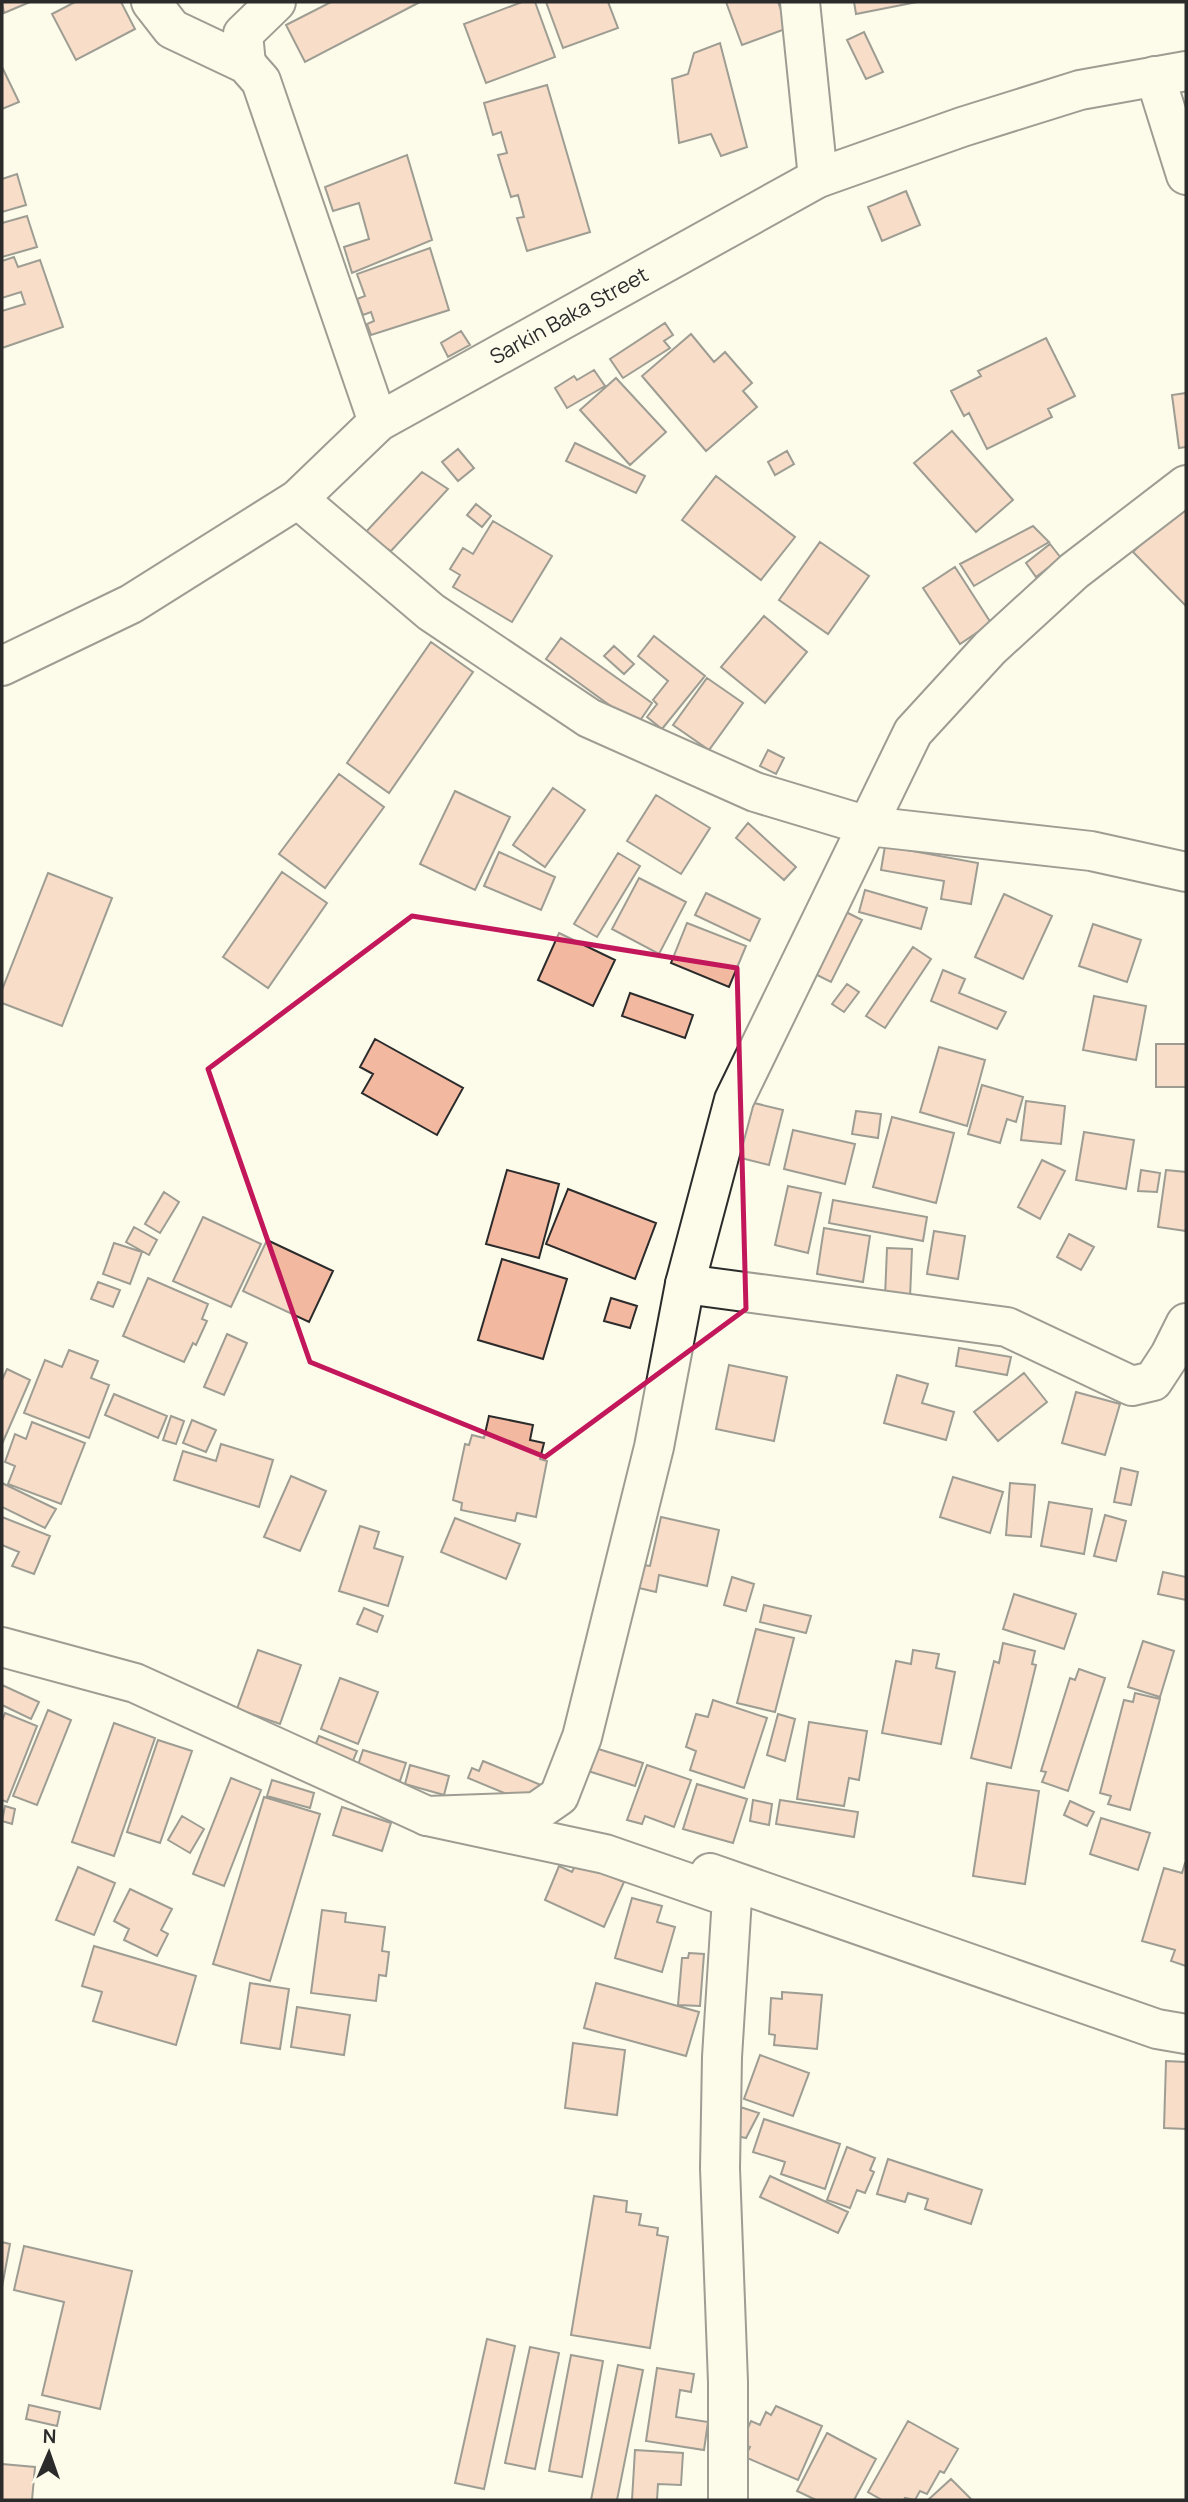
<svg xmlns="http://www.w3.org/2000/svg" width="1188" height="2502" font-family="Manrope,sans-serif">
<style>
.building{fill:#f2b8a0;stroke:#2b2b2b;stroke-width:2}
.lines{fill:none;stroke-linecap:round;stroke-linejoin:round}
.minor-casing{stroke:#2b2b2b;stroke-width:42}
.minor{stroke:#fdfbea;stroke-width:38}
.marked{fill:none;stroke:#c2185b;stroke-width:5;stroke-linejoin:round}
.labels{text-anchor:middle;stroke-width:5;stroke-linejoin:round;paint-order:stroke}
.street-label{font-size:21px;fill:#2b2b2b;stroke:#fdfbea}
</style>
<rect width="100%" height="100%" fill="#fdfbea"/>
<path class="building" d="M2,2H30L4,13Z
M75,2H121L135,29L76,60L52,14Z
M331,2H420L305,62L286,25Z
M522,2H535L555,57L486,83L464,24Z
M546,2H608L618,28L563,48Z
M726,2H778L788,28L742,45Z
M854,2H917L856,14Z
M864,32L883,72L866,79L847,40Z
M720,43L747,147L721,156L711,134L679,143L672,79L688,74L694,53Z
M2,67L19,102L2,109Z
M547,85L590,232L527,251L517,218L524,217L518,195L511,197L498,155L507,153L501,132L493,135L484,103Z
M407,155L432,240L352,273L344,247L369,239L359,203L333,211L325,187Z
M17,174L26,205L2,212V179Z
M906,191L920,225L882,241L868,207Z
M27,216L37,247L2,257V223Z
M430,248L449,310L371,335L367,324L374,321L371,312L363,315L357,299L365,296L357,274Z
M14,257L18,267L40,260L63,327L2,348V311L25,304L21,292L2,298V261Z
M665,323L673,335L664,341L670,348L623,378L610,359Z
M461,331L470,345L448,357L441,343Z
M691,334L714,362L725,352L752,383L743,391L757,407L706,451L642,376Z
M1046,338L1075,396L1048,409L1052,417L987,449L969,413L964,416L951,391L981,376L978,371Z
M594,370L605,386L567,408L555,388L574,376L577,380Z
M616,378L666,432L630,465L580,410Z
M1186,393V447L1179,448L1172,395Z
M952,431L1013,500L976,532L914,463Z
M575,443L645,476L636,493L566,461Z
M458,449L474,468L458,481L442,462Z
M787,451L794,464L775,475L768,462Z
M422,472L448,489L391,551L363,535Z
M716,476L795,537L761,580L682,520Z
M1182,503L1186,507V606L1133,552Z
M476,504L491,516L482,527L467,515Z
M493,521L552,556L512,622L453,587L460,575L450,569L463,548L473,554Z
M1033,526L1049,542L974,586L960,564Z
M820,542L869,576L828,634L779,600Z
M1050,544L1061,558L1036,577L1026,563Z
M955,567L991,623L960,644L923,588Z
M764,616L807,652L765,703L721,667Z
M654,636L705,676L662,729L647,717L657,704L653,700L668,681L638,656Z
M561,638L652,703L637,725L546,659Z
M431,642L473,672L389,793L347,763Z
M614,646L634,664L624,674L604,656Z
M707,678L743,703L709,750L673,725Z
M768,750L784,758L776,774L760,766Z
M339,774L384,807L325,888L279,854Z
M553,788L585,810L545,867L513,845Z
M455,791L510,817L475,890L420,864Z
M656,795L710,828L681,874L627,841Z
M748,823L796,867L784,880L736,838Z
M885,846L978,863L971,904L941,899L944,881L881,870Z
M499,852L555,877L541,910L484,886Z
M618,853L640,866L597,937L574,924Z
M282,872L327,903L268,988L223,957Z
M48,873L112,898L62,1026L2,1003V990Z
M639,878L686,902L659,954L612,929Z
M865,890L927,908L921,929L859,912Z
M706,893L760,919L750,941L695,915Z
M1004,894L1052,916L1023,979L975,957Z
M844,911L862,920L831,982L813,973Z
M687,923L746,946L729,987L671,963Z
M1093,924L1141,940L1127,982L1079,966Z
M559,933L615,960L593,1006L538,980Z
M913,947L931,959L885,1028L866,1016Z
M943,970L965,979L959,993L1006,1012L997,1029L931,1001Z
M847,984L859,992L844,1012L832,1004Z
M630,993L693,1015L685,1038L622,1016Z
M1094,996L1146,1006L1136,1060L1083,1050Z
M375,1039L463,1088L437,1135L362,1093L373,1074L360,1067Z
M1156,1044H1186V1087H1156Z
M939,1047L985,1060L967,1126L920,1112Z
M982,1085L1023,1097L1016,1122L1007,1119L1000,1143L968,1134Z
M1026,1101L1065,1106L1061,1144L1021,1140Z
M750,1102L783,1110L769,1165L737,1157Z
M856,1111L881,1114L878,1138L852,1134Z
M892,1117L954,1133L936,1203L873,1187Z
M793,1130L855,1144L845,1184L784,1169Z
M1084,1132L1134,1140L1126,1189L1076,1180Z
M1042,1160L1065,1171L1040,1219L1018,1207Z
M507,1170L559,1184L539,1258L486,1244Z
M1141,1170L1160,1173L1157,1192L1138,1191Z
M1166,1170L1186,1172V1231L1158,1227Z
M788,1186L821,1193L808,1253L775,1245Z
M568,1189L656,1223L635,1279L546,1244Z
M164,1192L179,1202L160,1233L145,1224Z
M833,1200L927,1217L923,1241L829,1223Z
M203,1217L261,1244L231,1307L173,1281Z
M134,1227L157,1240L149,1255L126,1242Z
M824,1228L870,1236L863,1282L817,1274Z
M934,1231L965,1236L958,1279L927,1274Z
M1069,1234L1094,1247L1081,1270L1057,1257Z
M267,1240L333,1271L309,1322L243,1291Z
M114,1243L142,1252L130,1284L103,1274Z
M887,1248L912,1249L910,1298L885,1297Z
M502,1259L567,1279L543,1359L478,1340Z
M148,1278L208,1304L202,1319L207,1321L196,1345L193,1343L184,1362L123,1336Z
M98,1282L120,1290L113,1307L91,1299Z
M611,1298L637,1306L630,1328L604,1321Z
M227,1334L247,1343L224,1395L204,1387Z
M959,1348L1011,1357L1007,1375L956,1366Z
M69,1350L98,1361L91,1378L109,1385L89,1438L24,1413L45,1360L62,1367Z
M729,1365L787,1377L774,1441L716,1429Z
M7,1369L30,1380L2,1444V1380Z
M1024,1373L1047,1402L998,1441L974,1412Z
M897,1375L928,1384L922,1403L954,1412L946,1440L884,1423Z
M1076,1392L1120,1404L1105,1455L1062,1443Z
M114,1394L167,1416L158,1438L105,1415Z
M171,1416L184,1421L176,1444L163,1440Z
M489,1416L533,1425L530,1440L544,1443L540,1459L547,1461L536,1517L517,1513L515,1521L461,1510L462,1503L453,1500L465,1444L469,1445L472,1435L484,1438Z
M192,1420L216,1430L206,1452L183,1443Z
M32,1422L85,1443L61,1504L8,1484L15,1466L5,1462L15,1434L26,1439Z
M221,1444L273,1460L259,1507L174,1480L183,1451L216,1461Z
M1121,1468L1138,1472L1131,1505L1114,1502Z
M291,1476L326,1491L300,1551L264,1537Z
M953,1477L1003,1492L990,1533L940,1517Z
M2,1483L56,1509L45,1528L2,1507Z
M1010,1483L1035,1485L1031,1537L1006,1535Z
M1049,1502L1092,1509L1084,1554L1041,1546Z
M1105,1515L1126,1521L1116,1561L1094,1556Z
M2,1517L50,1536L34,1574L12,1566L19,1552L2,1545Z
M661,1517L719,1530L707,1586L659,1575L656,1592L639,1588L643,1565L650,1566Z
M455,1518L520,1544L506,1579L441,1552Z
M360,1526L379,1532L374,1548L403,1557L388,1606L339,1591Z
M1163,1572L1186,1577V1600L1158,1594Z
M732,1577L754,1584L746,1611L724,1605Z
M1014,1594L1076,1614L1064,1649L1003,1629Z
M764,1605L811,1616L806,1633L760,1622Z
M364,1608L383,1616L377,1632L357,1624Z
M756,1629L794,1638L775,1712L737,1703Z
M1143,1641L1174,1651L1160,1697L1128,1687Z
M1003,1643L1035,1651L1032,1664L1036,1665L1011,1768L971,1758L994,1661L999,1663Z
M258,1650L301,1665L280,1724L237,1709Z
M913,1650L939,1654L936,1668L955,1672L941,1744L882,1733L896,1661L911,1664Z
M1079,1669L1105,1678L1068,1791L1042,1782L1046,1772L1041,1771L1070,1678L1075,1680Z
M340,1678L378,1692L358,1744L321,1729Z
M2,1685L39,1702L31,1719L2,1705Z
M1135,1693L1160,1699L1130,1810L1108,1804L1111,1796L1100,1793L1124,1700L1133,1702Z
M713,1700L767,1718L744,1788L690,1770L696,1751L686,1747L696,1714L708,1717Z
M48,1710L71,1720L37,1805L13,1796Z
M5,1713L37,1726L7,1802L2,1800V1721Z
M778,1714L795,1719L785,1761L767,1755Z
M809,1722L867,1731L859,1780L849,1778L844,1806L797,1799Z
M114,1723L155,1738L114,1856L72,1842Z
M319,1736L357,1751L350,1768L312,1753Z
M158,1740L192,1751L160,1843L127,1832Z
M592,1747L643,1763L635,1786L585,1770Z
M363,1750L406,1763L400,1781L357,1768Z
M483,1761L541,1785L533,1805L468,1778L472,1768L479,1771Z
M410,1765L449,1776L444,1795L405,1784Z
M647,1765L691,1780L674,1827L645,1816L642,1824L627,1820Z
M231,1778L261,1790L224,1886L193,1874Z
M272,1780L314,1793L310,1808L267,1796Z
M987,1783L1039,1791L1025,1884L973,1876Z
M697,1784L747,1799L733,1843L683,1829Z
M264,1797L320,1814L270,1981L213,1964Z
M753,1800L772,1804L769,1825L750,1821Z
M780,1800L858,1812L854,1837L776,1824Z
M1070,1801L1094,1812L1087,1826L1064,1815Z
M5,1806L15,1809L12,1824L2,1821Z
M342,1807L391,1823L382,1851L333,1835Z
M182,1816L204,1829L190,1853L168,1840Z
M1101,1818L1150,1833L1138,1870L1090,1854Z
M577,1862L624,1882L604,1927L545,1900L559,1866L572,1872Z
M1185,1863H1186V1966L1171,1961L1175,1950L1142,1941L1164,1868L1182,1873Z
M78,1867L115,1883L94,1935L56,1920Z
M130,1889L172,1909L161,1930L168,1934L157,1956L124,1940L129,1929L114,1921Z
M632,1898L662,1906L657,1922L675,1927L662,1972L615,1958Z
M322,1910L346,1913L345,1922L385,1927L382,1951L389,1952L386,1976L379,1975L376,2001L311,1993Z
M94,1946L196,1976L176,2045L93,2021L102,1992L82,1986Z
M689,1953L704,1954L700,2006L678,2005L682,1958H688Z
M250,1983L289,1989L280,2049L241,2043Z
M596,1983L699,2012L686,2056L584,2028Z
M782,1992L822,1995L817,2049L774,2045L775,2035L769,2034L771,1998L782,1999Z
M297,2007L350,2015L344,2055L291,2047Z
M573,2043L625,2050L617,2115L565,2108Z
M760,2055L809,2073L793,2116L744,2099Z
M1166,2061L1186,2062V2129L1164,2128Z
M734,2105L759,2113L746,2138L736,2136Z
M764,2119L840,2144L825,2189L781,2174L785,2162L753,2152Z
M847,2147L875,2158L870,2170L874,2172L865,2193L857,2190L850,2208L827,2200Z
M888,2159L982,2190L971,2224L925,2209L928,2199L908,2193L905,2202L877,2194Z
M770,2176L848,2212L838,2233L760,2197Z
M594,2196L627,2201L626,2212L641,2214L639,2225L658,2228L657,2235L668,2237L650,2348L571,2335Z
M2,2242L10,2244L2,2287Z
M24,2246L132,2271L100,2409L42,2395L64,2302L14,2290Z
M487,2339L515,2346L484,2489L455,2483Z
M530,2347L559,2353L535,2469L505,2463Z
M571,2355L603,2361L582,2477L549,2471Z
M618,2365L643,2370L617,2500H591Z
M657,2368L694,2374L691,2392L680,2390L676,2417L708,2422L704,2450L646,2441Z
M29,2405L60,2412L57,2426L26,2419Z
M776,2406L822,2426L798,2480L745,2457L750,2447L741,2443L751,2421L760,2425L766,2412L771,2415Z
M908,2421L958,2449L944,2473L940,2471L927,2494L920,2491L915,2500L905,2498L904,2500H882L868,2492Z
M827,2433L876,2459L854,2500H816L797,2491Z
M635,2450L683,2453L681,2485L658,2484L657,2500H632Z
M2,2464L35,2467L32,2500H2Z
M951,2479L972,2500H928Z"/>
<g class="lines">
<g class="minor-casing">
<g id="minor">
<path d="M151,2L172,29L246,64L261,81L378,422"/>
<path d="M800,2L818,178"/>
<path d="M246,64L243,34L276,2"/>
<path d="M1155,76L1186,175"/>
<path d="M298,499L431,612L589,718L755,792L868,826L1091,851L1186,872"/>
<path id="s1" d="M2,666L131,604L298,499L378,422L818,178L962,127L1080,90L1186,71"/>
<path d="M685,1284L1007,1327L1132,1386L1153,1381L1170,1355L1186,1323"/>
<path d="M2,1647L135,1683L427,1816L605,1854L732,1898L722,2057L720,2168L728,2382V2500"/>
<path d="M427,1816L536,1812L559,1796L582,1737L654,1447L685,1284L734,1100L913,732L990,648L1074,571L1186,485"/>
<path d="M710,1873L1157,2029L1186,2034"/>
</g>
</g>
<use href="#minor" class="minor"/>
</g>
<path d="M0 0H1188V2502H0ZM412,916L737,968L746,1309L545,1457L310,1362L208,1069Z" fill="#fdfbea" fill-opacity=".55" fill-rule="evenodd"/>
<path class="marked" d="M412,916L737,968L746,1309L545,1457L310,1362L208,1069Z"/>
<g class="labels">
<g class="street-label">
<text dy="7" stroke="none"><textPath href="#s1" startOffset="670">Sarkin Baka Street</textPath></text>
</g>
</g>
<rect width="1188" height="2502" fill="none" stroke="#2b2b2b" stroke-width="7"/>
<g transform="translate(49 2453) rotate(2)" stroke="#fdfbea" stroke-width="5" paint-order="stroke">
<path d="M0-5L12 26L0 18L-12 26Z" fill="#2b2b2b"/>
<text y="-10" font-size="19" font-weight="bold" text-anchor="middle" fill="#2b2b2b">N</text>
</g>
</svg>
